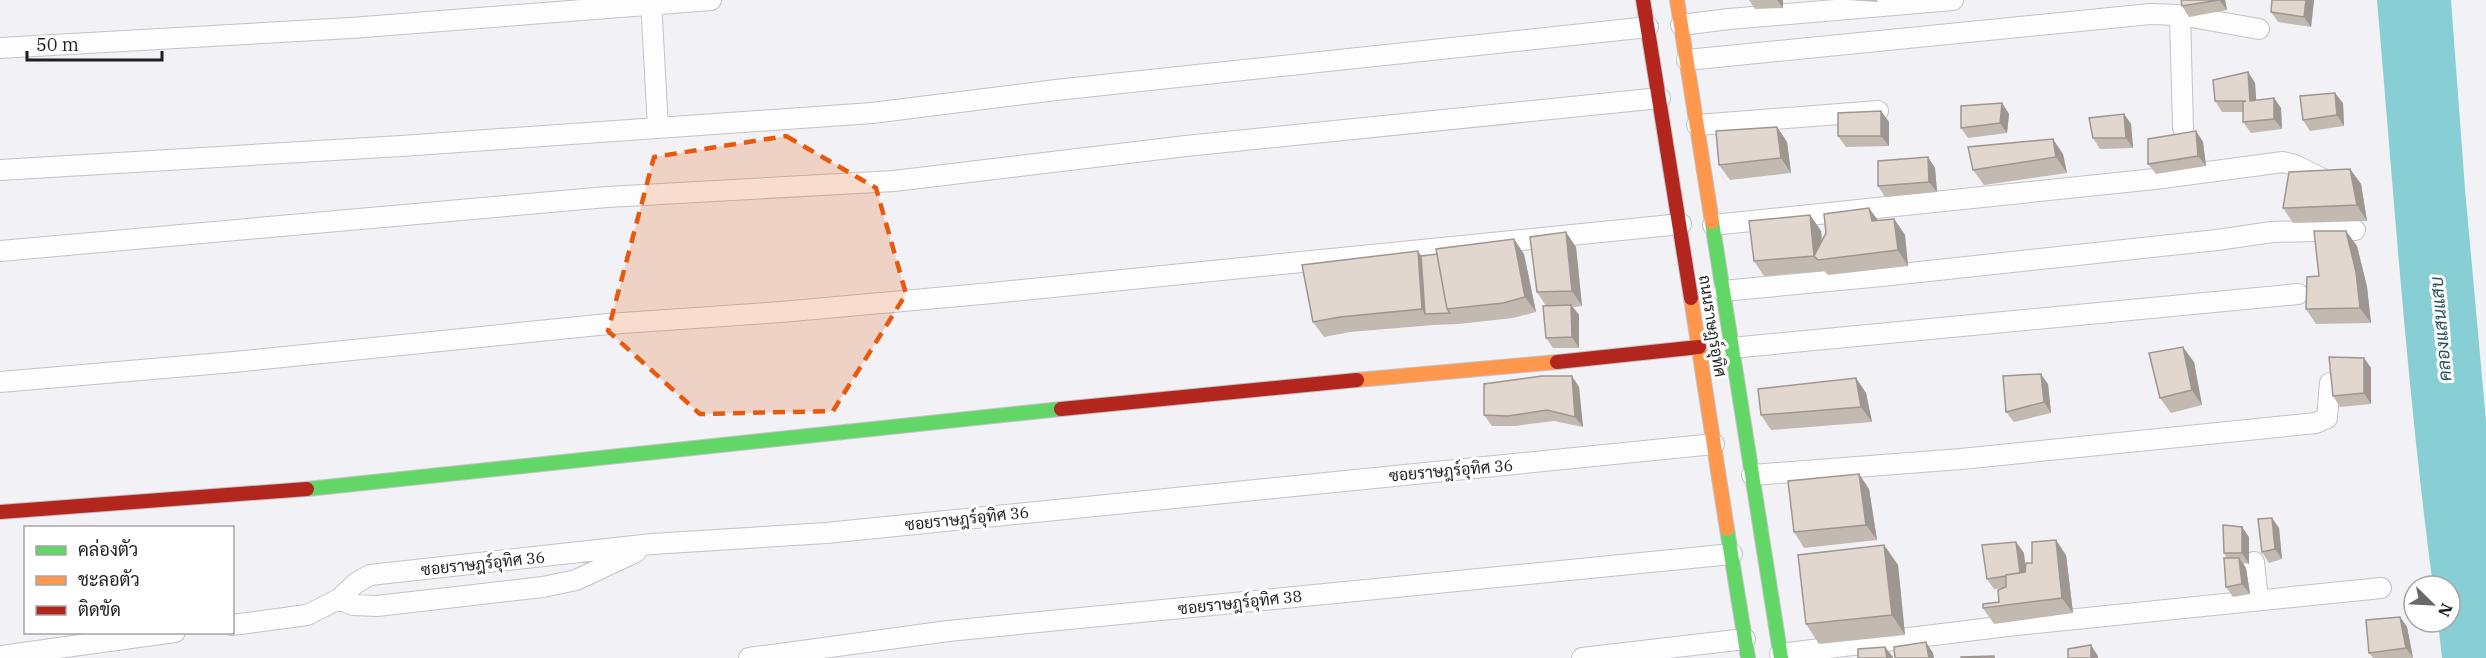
<svg xmlns="http://www.w3.org/2000/svg" width="2486" height="658" font-family="'IBM Plex Serif',Sarabun,serif">
<style>
.water{fill:#88ced5}
.lines{fill:none;stroke-linecap:round;stroke-linejoin:round}
.street-casing{stroke:#c3c2c6;stroke-width:22}
.fast-casing{stroke:#c3c2c6;stroke-width:16}
.slow-casing{stroke:#c3c2c6;stroke-width:16}
.jam-casing{stroke:#c3c2c6;stroke-width:16}
.street{stroke:#fdfdfe;stroke-width:20}
.fast{stroke:#63d668;stroke-width:14}
.slow{stroke:#ff974d;stroke-width:14}
.jam{stroke:#b3261e;stroke-width:14}
.wall{fill:#c2b9b1}
.shaded-wall{fill:#9e9690}
.building{fill:#e1d7ce;stroke:#9e9690;stroke-width:1.5}
.marked{fill:#e8590c;fill-opacity:0.2;stroke:#e8590c;stroke-width:4.5;stroke-dasharray:12 8;stroke-linejoin:round}
.labels{text-anchor:middle;stroke-width:6;stroke-linejoin:round;paint-order:stroke}
.street-label{font-size:16px;fill:#1f1f22;stroke:#fff}
.water-label{font-size:18px;font-style:italic;fill:#265357;stroke:#fff}
</style>
<rect width="100%" height="100%" fill="#f2f1f6"/>
<path class="water" d="M2377,0H2451L2465,189L2486,421V658H2442L2438,622H2450V586H2433C2407,391 2394,196 2377,0Z"/>
<g class="lines">
<g class="street-casing">
<path id="street" d="M651,0L658,128
M2180,15L2183,128
M1681,25L1729,19L1953,0
M0,48L351,28L711,0
M1687,60L2150,14L2180,15L2259,29
M1697,125L1878,111
M0,170L401,146L872,113L1056,90L1648,27
M1713,225L2155,179L2283,162L2295,165L2329,182
M0,251L607,197L894,181L1186,146L1660,98
M1723,291L1882,276L2217,240L2272,232L2355,230
M1731,348L2298,294
M0,382L234,362L608,324L781,312L992,293L1681,224
M1752,475L1961,459L2316,423L2327,418L2330,383
M2254,562L2258,600
M339,599L353,605L377,606L543,587L576,580L636,552
M232,625L307,615L339,599L356,583L370,575L652,544L826,533L1714,444
M1780,654L2007,626L2381,588
M0,656L175,632
M749,658L948,631L1732,554
M1582,658L1745,639"/>
</g>
<g class="fast-casing">
<path id="fast" d="M1712,222L1781,658
M307,489L1061,409
M1727,529L1748,658"/>
</g>
<g class="slow-casing">
<path id="slow" d="M1677,0L1712,222
M1691,298L1727,529
M1357,380L1557,362"/>
</g>
<g class="jam-casing">
<path id="jam" d="M1643,0L1691,298
M1557,362L1699,347
M1061,409L1357,380
M0,512L307,489"/>
</g>
<use href="#street" class="street"/>
<use href="#fast" class="fast"/>
<use href="#slow" class="slow"/>
<use href="#jam" class="jam"/>
</g>
<path class="wall" d="M1749,0H1783V8L1755,9Z
M1848,0H1877L1878,2Z
M2181,0H2225L2227,10L2189,17L2182,6Z
M2272,0H2314L2311,27L2278,22L2271,12Z
M2248,72L2255,83L2256,100L2281,108L2282,129L2251,133L2243,122V112H2222L2215,101Z
M2002,103L2009,114L2007,133L1968,138L1961,128Z
M2343,103L2344,126L2310,131L2303,120Z
M1881,111L1889,122V146L1846,147L1838,136Z
M2124,114L2131,124L2133,148L2100,149L2093,138Z
M1777,127L1787,142L1791,173L1730,180L1719,165Z
M2196,131L2203,142L2206,166L2156,174L2148,164Z
M2063,154L2067,173L1984,185L1973,170Z
M1928,157L1935,168L1937,192L1885,197L1878,186Z
M2350,169L2361,184L2367,221L2293,223L2283,208Z
M1869,208L1878,221L1894,219L1905,235L1908,266L1828,275L1824,271L1764,276L1754,261L1810,215L1821,231L1822,241Z
M2346,231L2357,246L2367,287L2371,323L2316,324L2306,309L2319,276Z
M1576,247L1582,306L1573,307L1579,315V348H1553L1546,338V306L1537,292Z
M1418,251L1421,256L1524,254L1536,312L1513,318L1458,324L1433,325L1350,332L1324,337L1313,322Z
M2364,358L2371,368V404L2340,407L2333,396Z
M2194,362L2202,405L2171,413L2160,398Z
M1856,378L1866,393L1872,422L1771,430L1761,415Z
M2048,384L2051,413L2014,422L2006,412Z
M1579,387L1583,427L1554,421L1515,426H1492L1484,415Z
M1859,474L1869,489L1877,540L1804,548L1794,532Z
M2279,528L2282,559L2269,563L2262,552Z
M2249,537V564L2243,563L2246,568L2250,594L2233,597L2226,587L2227,558L2224,553Z
M1884,545L1898,565L1905,635L1819,644L1806,624Z
M2024,553L2025,568L2032,563L2066,555L2073,613L1994,624L1983,608L1999,602L2005,588L1994,589L1987,579Z
M2400,617L2407,627L2413,658H2373L2369,653Z"/>
<path class="shaded-wall" d="M1777,0H1783V8Z
M2219,0H2225L2227,10Z
M2306,0H2314L2311,27L2304,17Z
M2248,72L2255,83L2257,112L2250,101Z
M2335,93L2343,103L2344,126L2337,115Z
M2274,98L2281,108L2282,129L2274,119Z
M2002,103L2009,114L2007,133L2000,123Z
M1881,111L1889,122V146L1881,136Z
M2124,114L2131,124L2133,148L2126,138Z
M1777,127L1787,142L1791,173L1781,158Z
M2196,131L2203,142L2206,166L2198,156Z
M2053,139L2063,154L2067,173L2056,157Z
M1928,157L1935,168L1937,192L1929,182Z
M2350,169L2361,184L2367,221L2357,205Z
M1869,208L1880,223L1872,221Z
M1810,215L1821,231L1823,259L1814,256Z
M1894,219L1905,235L1908,266L1898,250Z
M2346,231L2357,246L2367,287L2371,323L2360,308Z
M1566,232L1576,247L1582,306L1572,291Z
M1514,239L1524,254L1536,312L1525,297Z
M1418,251L1428,267L1425,314L1422,309Z
M1571,305L1579,315V348L1572,337Z
M2183,347L2194,362L2202,405L2192,390Z
M2364,358L2371,368V404L2364,393Z
M2041,374L2048,384L2051,413L2044,402Z
M1572,376L1579,387L1583,427L1575,417Z
M1856,378L1866,393L1872,422L1861,407Z
M1859,474L1869,489L1877,540L1866,525Z
M2272,518L2279,528L2282,559L2275,549Z
M2242,527L2249,537V564L2242,553Z
M2056,540L2066,555L2073,613L2062,598Z
M2016,542L2024,553L2027,585L2020,575Z
M1884,545L1898,565L1905,635L1892,615Z
M2239,558L2246,568L2250,594L2242,584Z
M2400,617L2407,627L2413,658L2406,648Z
M1926,642L1933,653L1934,658H1929Z
M2091,645L2098,656V658H2091Z
M1885,647L1893,657V658H1887Z"/>
<path class="building" d="M2181,0H2219L2182,6Z
M2272,0H2306L2304,17L2271,12Z
M2248,72L2250,101L2274,98V119L2243,122V102L2246,101H2215L2213,80Z
M2335,93L2337,115L2303,120L2300,96Z
M2002,103L2000,123L1961,128V106Z
M1881,111V136H1838V113Z
M2124,114L2126,138H2093L2089,118Z
M1777,127L1781,158L1719,165L1716,131Z
M2196,131L2198,156L2148,164V139Z
M2053,139L2056,157L1973,170L1968,147Z
M1928,157L1929,182L1878,186V161Z
M2350,169L2357,205L2283,208L2289,172Z
M1869,208L1872,221L1894,219L1898,250L1818,260L1814,256L1826,233L1824,214Z
M1810,215L1814,256L1754,261L1749,221Z
M2314,231H2346L2356,272L2360,308L2306,309L2307,277L2319,276Z
M1566,232L1572,291L1537,292L1530,237Z
M1514,239L1525,297L1503,303L1447,309L1436,249Z
M1418,251L1422,309L1340,317L1313,322L1302,265Z
M1437,254L1447,309L1450,313L1425,314L1421,256Z
M1571,305L1572,337L1546,338L1543,306Z
M2183,347L2192,390L2160,398L2149,353Z
M2329,357L2364,358V393L2333,396Z
M2041,374L2044,402L2006,412L2003,376Z
M1542,376H1572L1575,417L1547,410L1508,416L1484,415V384Z
M1856,378L1861,407L1761,415L1758,389Z
M1859,474L1866,525L1794,532L1788,481Z
M2272,518L2275,549L2262,552L2258,519Z
M2223,525L2242,527V553H2224Z
M2056,540L2062,598L1983,608V604L1999,602L1998,590L2006,587V575L2025,572L2026,563H2032V542Z
M2016,542L2020,573L2006,575V576L1987,579L1982,545Z
M1884,545L1892,615L1806,624L1798,555Z
M2224,558H2239L2242,584L2226,587Z
M2400,617L2406,648L2369,653L2366,620Z
M1926,642L1929,658H1895L1894,647Z
M2091,645V658H2068V649Z
M1885,647L1887,658H1858V649Z
M1994,656V658H1961V657Z"/>
<path class="marked" d="M786,136L876,188L906,294L833,411L700,414L608,331L654,157Z"/>
<g class="labels">
<g class="street-label">
<text transform="translate(1713 326) rotate(81)" y="6">ถนนราษฎร์อุทิศ</text>
<text transform="translate(1451 470) rotate(-5)" y="6">ซอยราษฎร์อุทิศ 36</text>
<text transform="translate(967 518) rotate(-6)" y="6">ซอยราษฎร์อุทิศ 36</text>
<text transform="translate(483 563) rotate(-6)" y="6">ซอยราษฎร์อุทิศ 36</text>
<text transform="translate(1240 602) rotate(-6)" y="6">ซอยราษฎร์อุทิศ 38</text>
</g>
<g class="water-label">
<text transform="translate(2441 329) rotate(-95)" y="6">คลองแสนแสบ</text>
</g>
</g>
<rect x="24" y="526" width="210" height="108" fill="#ffffff" stroke="#a5a5a7" stroke-width="1.5"/>
<rect x="36" y="546" width="30" height="9" fill="#63d668" stroke="#a5a5a7" stroke-width="1.5"/>
<text x="78" y="556" font-size="18" fill="#1f1f22">คล่องตัว</text>
<rect x="36" y="576" width="30" height="9" fill="#ff974d" stroke="#a5a5a7" stroke-width="1.5"/>
<text x="78" y="586" font-size="18" fill="#1f1f22">ชะลอตัว</text>
<rect x="36" y="606" width="30" height="9" fill="#b3261e" stroke="#a5a5a7" stroke-width="1.5"/>
<text x="78" y="616" font-size="18" fill="#1f1f22">ติดขัด</text>
<g transform="translate(2432 604) rotate(114)"><circle r="28" fill="#ffffff" stroke="#a5a5a7" stroke-width="1.5"/>
<path d="M0-4.5L10 22L0 15L-10 22Z" fill="#69686c"/>
<text y="-9" font-size="16" font-weight="bold" text-anchor="middle" fill="#1f1f22">N</text>
</g>
<path d="M27 51v9h135v-9" fill="none" stroke="#1f1f22" stroke-width="3"/>
<text x="36" y="51" font-size="18" fill="#1f1f22" stroke="#ffffff" stroke-width="4.5" paint-order="stroke">50 m</text>
</svg>
